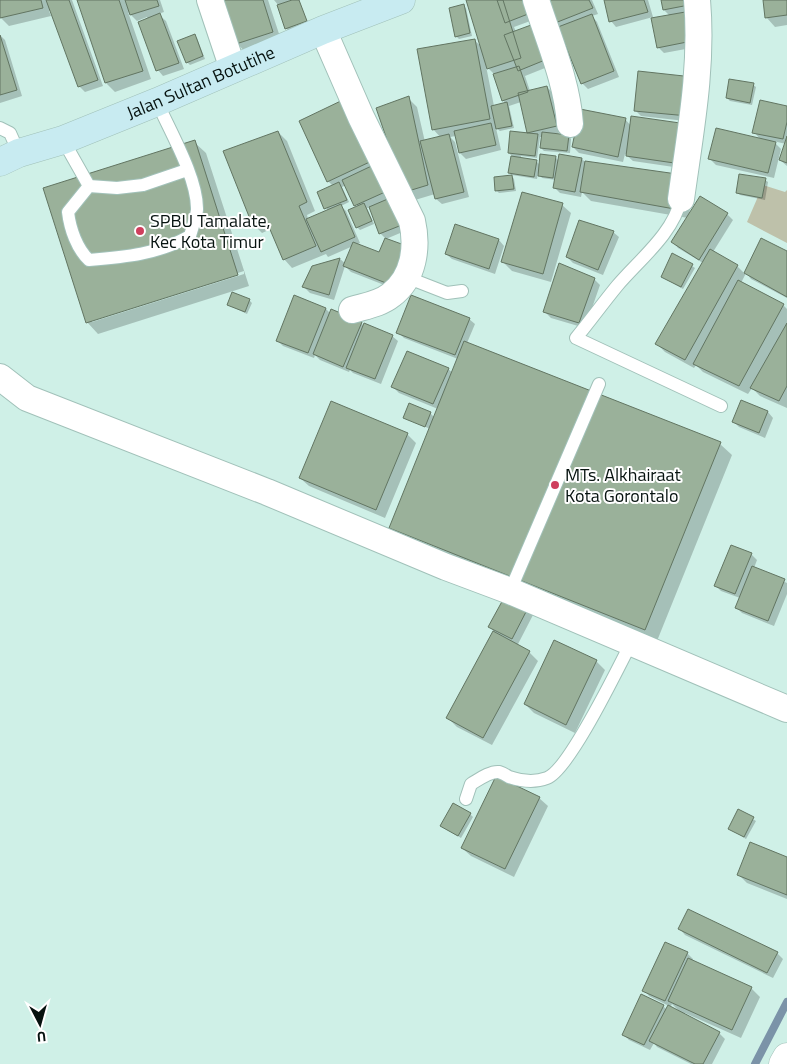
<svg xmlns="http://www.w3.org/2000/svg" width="787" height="1064" font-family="'Titillium Web',sans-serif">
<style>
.green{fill:#bec1aa}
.shadow{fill:#0003;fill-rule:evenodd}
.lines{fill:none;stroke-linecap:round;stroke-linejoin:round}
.stream{stroke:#7b93a8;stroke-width:8}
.building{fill:#9ab19a;stroke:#627562}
.service-casing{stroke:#a1c1b9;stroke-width:14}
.minor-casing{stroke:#a1c1b9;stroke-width:28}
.tertiary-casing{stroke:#a1c1b9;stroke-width:29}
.secondary-casing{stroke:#a1c1b9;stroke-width:29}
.service{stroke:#fff;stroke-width:12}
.minor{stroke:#fff;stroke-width:26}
.tertiary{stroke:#fff;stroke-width:28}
.secondary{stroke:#c8ebf1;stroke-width:28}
.poi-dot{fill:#cf3f5d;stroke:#fff;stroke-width:2}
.labels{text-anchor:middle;stroke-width:4;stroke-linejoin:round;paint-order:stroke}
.street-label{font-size:18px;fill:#06120f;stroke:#fff}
.poi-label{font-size:18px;fill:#06120f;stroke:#fff;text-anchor:start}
</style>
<rect width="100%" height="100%" fill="#cff0e7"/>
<path class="green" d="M763,185L785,192L787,190V243L747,222Z"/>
<path class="shadow" d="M0,0H72L103,86L85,92L79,86L51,10L49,11L51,16L9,26L0,17Z
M78,0H160L164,12L158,14L166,21L184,69L163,76L158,70L139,23L148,19L147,17L137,21L128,12L151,79L115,92L106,83Z
M223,0H268L281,40L245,52L237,43Z
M274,0H299L308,24L289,31L286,28L279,6Z
M467,0H526L533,20L514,27L516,32L550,66L525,76L530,91L547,87L553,93L562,132L553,134L569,136L571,139L570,153L544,151L541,148L542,137H540L537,158L521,156V158L536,161L540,165L555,157L559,161L582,159L586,163L692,185L689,217L727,214L733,220L713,252L737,266L745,274L762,240L787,253V298L751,279L746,273L741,283L783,305L787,309V408L760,396L752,388L748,394L703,372L696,365L694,368L665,352L657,344L703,263L678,248L673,242L688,218L591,201L582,192L581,197L560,193L554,187L556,180L542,178L538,173L537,179L512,175L509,172L512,156L509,153L529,134L521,102L509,106L514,128L500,131L496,128L501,150L466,159L460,153L456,136L450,137L455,142L469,197L442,204L436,199L435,194L415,200L406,191L408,98L417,107L425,142L441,138L433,129L474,40L482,47ZM486,66L494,74L503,100L506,104L494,106Z
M547,0H592L598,14L592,16L597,22L619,77L588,89L582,83L561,28L556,22Z
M605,0H648L653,17L616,27L611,21Z
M662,0H692L702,46L664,53L658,47L653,17V19L670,16L664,10Z
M764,0H787V25L775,27L767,18Z
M463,6L466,8L472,36L459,39L456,36Z
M0,35L5,40L22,96L0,103Z
M194,35L197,38L205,59L190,65L187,62Z
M639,72L694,122L641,116L635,110Z
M753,85L756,87L752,105L730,101L727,98Z
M347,100L412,228L386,239L380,233L370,207L367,208L374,224L360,230L357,227L358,207L346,185L342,187L349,202L341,206L346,211L360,243L356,245L379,254L397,290L351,272L345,266L334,300L310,293L304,287L313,267L340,259L346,264L353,246L328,257L326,254L292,268L284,259L271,229L262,233L253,224L224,152L278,132L287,141L315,211L307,215L308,219L328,211L319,192L333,186L328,181Z
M787,107V166L779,159L786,144L773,141L781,149L774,178L716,165L710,159L761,140L754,132Z
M625,119L631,126L694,170L633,161L625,154L623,162L579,153L573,147Z
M194,142L206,153L249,286L98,334L87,322ZM244,271V274L92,322V320Z
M512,176L514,179L516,191L499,193L496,190Z
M765,180L768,182L765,200L740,195L737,192Z
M562,205L571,213L551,282L512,271L503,262Z
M456,226L499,240L504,246L495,274L452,259L446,254Z
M613,232L619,237L603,275L573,263L567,257Z
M673,254L695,268L683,289L662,277Z
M594,279L600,285L585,328L551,318L545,312Z
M295,297L326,309L331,314L361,323L364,326L392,336L398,341L381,384L353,373L350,370L349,372L320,360L315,355L314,358L283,346L277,340Z
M249,300L252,303L247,314L229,305Z
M469,319L475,324L467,343L720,444L732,455L657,641L402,540L390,528L430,429L405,417L430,413L435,418L438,409L399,393L393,387L448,369L453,373L458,359L404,338L398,332Z
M742,401L768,412L773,418L765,438L739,427L733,421Z
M407,434L416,443L385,518L309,486L300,478Z
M751,554L757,560L754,568L787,583V594L774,626L742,613L736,607L740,598L721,591L715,585Z
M527,610L533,615L517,646L529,652L538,661L492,745L457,727L448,718L494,632L490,627Z
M596,661L605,670L575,733L534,713L525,704Z
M539,798L548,806L514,877L471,856L462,848Z
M739,811L756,821L746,839L729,828Z
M470,814L473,817L461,838L441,826Z
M787,859V899L747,883L738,874Z
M680,929L777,953L783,959L773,978L685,935Z
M687,953L693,959L692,962L751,988L760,997L741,1038L685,1013L684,1015L719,1033L725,1039L712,1064H691L657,1047L654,1043L650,1050L629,1040L624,1035L663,1006L667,1010L669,1006L649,996L644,990ZM672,1004L681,1013L670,1008Z"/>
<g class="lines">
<path class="stream" d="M755,1064L787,1002"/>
</g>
<path class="building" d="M0,0H41L43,8L0,18Z
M46,0H69L98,80L78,87Z
M77,0H119L143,71L105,83Z
M125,0H157L159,6L130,15Z
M222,0H263L273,32L236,44Z
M292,0H299L307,21L285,29L277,5Z
M466,0H503L521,58L487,69Z
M497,0H523L528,14L505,23Z
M546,0H589L593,8L555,23Z
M604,0H644L648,12L609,22Z
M661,0H688L689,5L663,10Z
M763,0H787V15L765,18Z
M464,4L470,33L455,37L449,8Z
M691,11L697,40L657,48L651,18Z
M160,13L179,63L156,71L138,22Z
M592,14L614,71L581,84L558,27Z
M531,25L545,60L518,71L504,35Z
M195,34L203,56L186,63L177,41Z
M0,35L17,90L0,95Z
M475,39L490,119L432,130L417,49Z
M519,66L528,92L502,101L493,74Z
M638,71L693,77L688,116L634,111Z
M729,79L754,83L750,103L726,98Z
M547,86L557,126L527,133L518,93Z
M409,96L428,185L405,192L376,108Z
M347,98L376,159L327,182L299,121Z
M760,100L787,106V122L783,139L752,133Z
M507,102L512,126L496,129L491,106Z
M580,109L626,118L618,157L572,147Z
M631,116L694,125L688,165L626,156Z
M491,123L496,145L459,153L454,131Z
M716,128L776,142L768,173L708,159Z
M278,131L307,202L299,206L316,246L283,260L266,220L252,224L223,151Z
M510,131L538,134L535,156L508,153Z
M542,132L569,135L567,151L540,148Z
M449,134L464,192L435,199L420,141Z
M787,136V163L779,160Z
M195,140L238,275L86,323L43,188Z
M540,154L556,156L553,178L538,176Z
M559,154L582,158L575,192L553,188Z
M511,156L537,160L534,177L508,173Z
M382,161L394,188L354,206L342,180Z
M585,161L684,175L680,210L580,192Z
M739,174L766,178L762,198L736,193Z
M512,175L514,189L495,191L494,177Z
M339,182L347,200L324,209L317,192Z
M522,192L563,203L543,274L501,262Z
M397,195L407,223L379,234L369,207Z
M700,196L728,213L699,260L671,242Z
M364,203L372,221L356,228L348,210Z
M341,204L355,237L321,252L306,219Z
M579,220L614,231L598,270L566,257Z
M455,224L499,239L489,269L445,254Z
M385,238L407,246L391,285L343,266L353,242L379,252Z
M761,238L787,251V297L744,273Z
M710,249L738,265L685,360L655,344Z
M672,253L693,264L681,287L661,277Z
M340,258L329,295L302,287L312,266Z
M559,263L595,278L579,323L543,312Z
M738,280L784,304L739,386L693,364Z
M232,292L250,299L245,312L227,305Z
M294,295L326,308L308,353L276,341Z
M411,295L470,318L455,355L396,333Z
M331,309L362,322L343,367L313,354Z
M364,323L393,335L375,379L346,368Z
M787,323V386L779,401L750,388Z
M464,341L721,442L645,630L389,528Z
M407,351L449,368L433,404L391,387Z
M741,400L768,411L759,433L732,422Z
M331,401L408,433L376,510L299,478Z
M409,403L431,412L425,427L403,418Z
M731,545L752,553L735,594L714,586Z
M752,566L785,579L768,621L735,608Z
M505,596L528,608L512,639L488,627Z
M493,631L530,651L483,738L446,718Z
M554,640L597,660L566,725L524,704Z
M496,776L540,797L505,869L461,848Z
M453,803L471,813L458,836L440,826Z
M738,809L754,817L744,837L728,829Z
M750,842L787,857V895L737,875Z
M688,909L778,952L767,973L678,929Z
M665,942L688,952L665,1001L642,991Z
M688,958L752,987L732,1030L668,1001Z
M641,994L664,1005L644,1045L622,1035Z
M668,1005L720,1032L703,1064H695L649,1041Z"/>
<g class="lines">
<g class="service-casing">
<path id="service" d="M0,128L10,133L19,153
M63,140L89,186L68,212C70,229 77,249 89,260C126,257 158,254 190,236C192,228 196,218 197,210C198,179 170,131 157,102
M89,186L117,188L143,185L187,170
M681,199C673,234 640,259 617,286C603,303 590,321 576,338L721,406
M406,277L447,293L462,291
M510,591L599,384
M466,799L471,784C478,780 490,771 499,772C502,773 506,775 509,777C521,781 534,783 547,778C569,770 618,668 631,643"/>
</g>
<g class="minor-casing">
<path id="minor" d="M210,0L233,69
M536,0C549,41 567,81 570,124
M323,30L361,117L412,221C418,247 414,278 391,295C380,304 365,306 352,310
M681,199C690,133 703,67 697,0
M0,377L27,398L267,492L446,567L510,591L787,709"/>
</g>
<g class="tertiary-casing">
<path id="tertiary" d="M783,1064L787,1057"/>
</g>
<g class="secondary-casing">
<g id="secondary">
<path id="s1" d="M0,162L19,153L63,140L157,102L323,30L401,0"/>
</g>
</g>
<use href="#service" class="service"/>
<use href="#minor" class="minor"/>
<use href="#tertiary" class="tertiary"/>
<use href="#secondary" class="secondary"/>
</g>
<g class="poi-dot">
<circle cx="140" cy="231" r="5"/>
<circle cx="555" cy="485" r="5"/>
</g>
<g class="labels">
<g class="street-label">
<text dy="6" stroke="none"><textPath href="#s1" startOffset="216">Jalan Sultan Botutihe</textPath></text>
</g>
<g class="poi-label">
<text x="150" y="227">SPBU Tamalate,<tspan x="150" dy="21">Kec Kota Timur</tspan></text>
<text x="565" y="481">MTs. Alkhairaat<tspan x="565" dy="21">Kota Gorontalo</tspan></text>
</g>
</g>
<g transform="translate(40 1024) rotate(174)" stroke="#ffffff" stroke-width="4" paint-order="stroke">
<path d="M0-4L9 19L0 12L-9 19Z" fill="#06120f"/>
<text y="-8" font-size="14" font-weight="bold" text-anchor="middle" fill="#06120f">U</text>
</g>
</svg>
